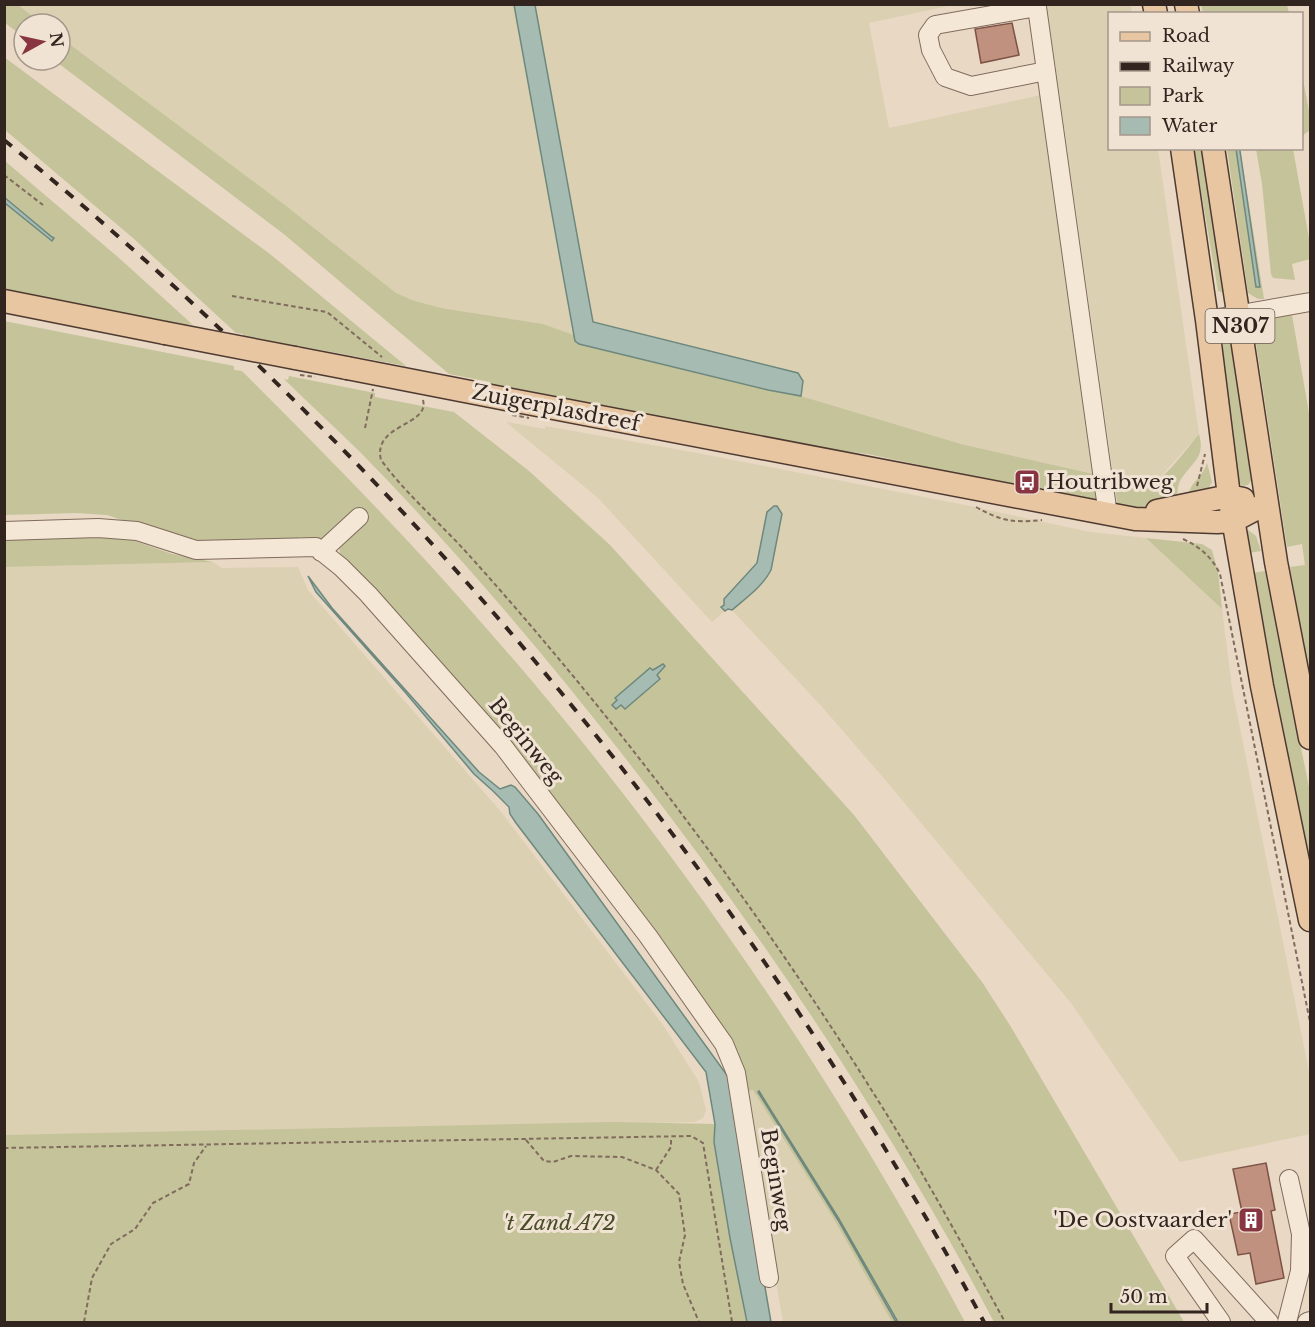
<svg xmlns="http://www.w3.org/2000/svg" width="1315" height="1327" font-family="'Libre Baskerville',serif">
<style>
.farmland{fill:#dcd0b3}
.green{fill:#c4c39a}
.water{fill:#a6bcb2;stroke:#6e887e;stroke-width:1.5}
.building{fill:#c1917f;stroke:#7c5346;stroke-width:1.5}
.lines{fill:none;stroke-linecap:round;stroke-linejoin:round}
.minor-casing{stroke:#806b5d;stroke-width:20}
.major-casing{stroke:#4f3a31;stroke-width:25}
.path{stroke:#806b5d;stroke-width:2;stroke-dasharray:4.5 3;stroke-linecap:butt}
.minor{stroke:#f4e7d6;stroke-width:18}
.major{stroke:#e7c6a1;stroke-width:22}
.rail{stroke:#32251f;stroke-width:4;stroke-dasharray:10 10;stroke-linecap:butt}
.major-bridge-casing{stroke:#4f3a31;stroke-width:25;stroke-linecap:butt}
.path-bridge{stroke:#806b5d;stroke-width:2;stroke-dasharray:4.5 3;stroke-linecap:butt}
.major-bridge{stroke:#e7c6a1;stroke-width:22}
.labels{text-anchor:middle;stroke-width:6;stroke-linejoin:round;paint-order:stroke}
.shield{fill:#f0e3d3;stroke:#6b5e55;stroke-width:1.5}
.shield-label{font-size:20px;font-weight:bold;fill:#32251f}
.street-label{font-size:21px;fill:#32251f;stroke:#f0e3d3}
.poi-label{font-size:21px;fill:#32251f;stroke:#f0e3d3;text-anchor:start}
.park-label{font-size:21px;font-style:italic;fill:#484c28;stroke:#f0e3d3}
</style>
<rect width="100%" height="100%" fill="#e8d8c4"/>
<path class="farmland" d="M18,5H514L574,335L543,324L441,308L412,300L396,293L285,205L60,37V24H43Z
M535,5H953L869,23L889,128L1041,95L1098,475L961,444L809,399L801,396L803,381L798,373L593,322Z
M1047,5H1131L1132,13L1110,14V148L1158,149L1199,434L1163,474L1149,486L1138,487L1114,481Z
M506,422L545,429V426L692,452L960,504L1090,532L1146,538L1222,609L1232,688L1310,1077V1134L1180,1162L1071,1003L887,782L823,708L732,610L767,577L771,570L779,533L774,507L767,512L757,563L724,599V605L722,607L725,611L712,622L598,498Z
M213,562L222,568L298,567L308,590L502,813L663,1025L699,1082L706,1110L703,1118L695,1122L5,1137L4,567Z
M753,1090L835,1221L892,1322H783L743,1092Z"/>
<path class="green" d="M4,5H18L43,24H24V37L5,23Z
M1201,5H1287L1289,13H1203Z
M60,37L285,205L396,293L412,300L441,308L543,324L574,335L575,341L579,344L768,390L787,392L961,444L1098,475L1102,504L868,454L789,445L490,386V382L449,374L285,235L54,60H60Z
M4,57L270,254L406,366L294,345L293,348L243,338V334L236,333L133,238L5,130Z
M1302,75L1309,111L1310,130L1302,136Z
M1194,149H1207L1224,293L1218,291Z
M1227,149H1240L1264,299H1258L1248,293Z
M1256,149H1293L1310,244V259L1292,264L1295,280L1273,278L1271,274L1262,184Z
M5,161L119,258L193,325L189,324V327L5,293L4,203L52,241V237L5,197Z
M1292,315L1310,419V689L1290,567L1305,565L1302,544L1287,547L1255,337L1261,320Z
M4,321L234,366V370L242,371C326,455 409,539 487,629C672,839 833,1075 965,1322H892L835,1221L753,1090L743,1092L745,1070L731,1044L341,558L339,547L329,538L318,540L300,537L291,543L211,542L182,540L107,515L77,513L5,515Z
M1229,337L1234,340L1252,479L1248,485L1243,486L1239,483L1220,352L1225,339Z
M289,376L375,393V397L454,412L529,471L610,545L854,815L982,982L1011,1027L1184,1322H994C887,1120 760,930 619,750C538,647 453,547 361,453C336,428 309,404 284,379L288,380Z
M1199,434C1206,459 1191,462 1180,481C1177,487 1177,498 1177,505L1170,508L1126,509L1118,508L1114,481C1124,483 1138,489 1148,486C1165,480 1187,448 1199,434Z
M1207,463L1212,482L1207,491L1188,501C1189,480 1201,481 1207,463Z
M1248,530L1256,536L1261,551L1248,553L1246,540Z
M72,536L124,537L172,554L213,562L5,567L4,537Z
M1146,538L1202,544L1212,550L1218,572L1222,609Z
M1265,571L1310,792V865L1252,573Z
M612,1122L715,1124L714,1142L730,1238L747,1322H5V1135Z"/>
<path class="water" d="M514,5H535L593,322L798,373L803,381L801,396L768,390L579,344L575,341Z
M1236,149H1239L1240,151L1260,287H1256Z
M4,197L52,237L54,238L52,241L5,203Z
M774,506H777L782,514L771,570C763,586 746,598 732,610L728,609L725,611L721,607L724,605V599L757,563L767,512Z
M308,576L332,608L479,772L500,789L511,785L515,787L538,814L729,1078L771,1322H747L730,1238L714,1142L715,1124L706,1072L516,823L510,814L509,807L493,791L474,774L405,692L316,592Z
M663,664L665,666L657,675L660,679L625,709L621,705L616,709L612,705L617,700L615,698L650,668L653,670Z
M759,1091L839,1219L898,1322H896L838,1220L758,1092Z"/>
<path class="building" d="M1012,23L1019,55L981,63L975,29Z
M1266,1163L1275,1210L1271,1211L1284,1278L1256,1284L1250,1253L1238,1255L1229,1214L1242,1212L1233,1169Z"/>
<g class="lines">
<g class="minor-casing">
<path id="minor" d="M1046,71L971,86L945,77L931,50L928,35L935,25L1037,7L1046,71L1108,515
M1207,320L1310,302
M4,531L98,528L137,531L196,550L316,547L341,567L368,594L503,746L648,936L724,1044L736,1073L769,1278
M321,552L359,517
M1221,1322L1175,1256L1194,1239L1269,1322
M1287,1322L1300,1271L1301,1234L1289,1179
M1307,1322L1310,1321"/>
</g>
<g class="major-casing">
<path id="major" d="M1154,4L1156,14
M1186,4L1188,14
M1182,148L1207,320L1229,496L1262,686L1310,920
M1213,148L1276,562L1310,738
M4,301L165,333
M295,358L347,368
M506,399L1135,519L1217,522L1233,521L1267,503
M1157,511L1229,496L1243,499"/>
</g>
<path class="path" d="M4,175L43,205
M232,296L327,312L382,357
M423,400C430,426 372,424 381,460C406,494 440,523 468,554C522,614 574,676 624,739C714,853 797,971 874,1094C921,1168 963,1246 1005,1322
M365,428L373,389
M1197,486L1205,454
M976,507C1001,521 1013,523 1042,520
M1183,539C1200,547 1212,557 1220,574L1310,1022
M526,1140L544,1161L553,1162L571,1156L622,1157L656,1170L679,1194L685,1235L679,1262L683,1284L699,1322
M4,1148L691,1136L703,1143L732,1322
M656,1170L671,1147V1138
M84,1322L92,1278L111,1244L135,1229L153,1203L189,1184L194,1163L206,1146"/>
<use href="#minor" class="minor"/>
<use href="#major" class="major"/>
<path class="rail" d="M4,140C405,466 740,867 984,1322"/>
<g class="major-bridge-casing">
<path id="major-bridge" d="M165,333L295,358
M347,368L506,399"/>
</g>
<path class="path-bridge" d="M300,375L315,377
M512,415L529,418"/>
<use href="#major-bridge" class="major-bridge"/>
</g>
<defs>
<g id="bus-square" transform="scale(1.35)"><rect x="-9" y="-9" width="18" height="18" rx="4" fill="#883541" stroke="#f0e3d3"/><path d="M-5-6H5V4H4V6H2V4H-2V6H-4V4H-5ZM-3.5-4V0h7V-4ZM-3.5 1.2v1.5H-2V1.2ZM2 1.2v1.5H3.5V1.2Z" fill="#fff"/></g>
<g id="building-square" transform="scale(1.35)"><rect x="-9" y="-9" width="18" height="18" rx="4" fill="#883541" stroke="#f0e3d3"/><path d="M-4-6H4V6H1V3H-1V6H-4ZM-2.5-4.3h1.7v1.8h-1.7ZM.8-4.3h1.7v1.8H.8ZM-2.5-1h1.7V.8h-1.7ZM.8-1h1.7V.8H.8Z" fill="#fff"/></g>
</defs>
<g fill-rule="evenodd">
<use href="#bus-square" x="1027" y="482"/>
<use href="#building-square" x="1251" y="1220"/>
</g>
<g class="labels">
<rect class="shield" x="1205.5" y="309" width="69" height="34" rx="4.5"/>
<g class="shield-label">
<text x="1240" y="333">N307</text>
</g>
<g class="street-label">
<text transform="translate(556 408) rotate(11)" y="7">Zuigerplasdreef</text>
<text transform="translate(526 741) rotate(51)" y="7">Beginweg</text>
<text transform="translate(776 1180) rotate(81)" y="7">Beginweg</text>
</g>
<g class="poi-label">
<text x="1046" y="489">Houtribweg</text>
<text x="1232" y="1227" text-anchor="end">'De Oostvaarder'</text>
</g>
<g class="park-label">
<text x="559" y="1230">'t Zand A72</text>
</g>
</g>
<rect width="1315" height="1327" fill="none" stroke="#32251f" stroke-width="12"/>
<rect x="1108" y="12" width="195" height="138" fill="#f0e3d3" stroke="#a4978b" stroke-width="1.5"/>
<rect x="1120" y="32" width="30" height="9" fill="#e7c6a1" stroke="#a4978b" stroke-width="1.5"/>
<text x="1162" y="42" font-size="18" fill="#32251f">Road</text>
<rect x="1120" y="62" width="30" height="9" fill="#32251f" stroke="#a4978b" stroke-width="1.5"/>
<text x="1162" y="72" font-size="18" fill="#32251f">Railway</text>
<rect x="1120" y="87" width="30" height="18" fill="#c4c39a" stroke="#a4978b" stroke-width="1.5"/>
<text x="1162" y="102" font-size="18" fill="#32251f">Park</text>
<rect x="1120" y="117" width="30" height="18" fill="#a6bcb2" stroke="#a4978b" stroke-width="1.5"/>
<text x="1162" y="132" font-size="18" fill="#32251f">Water</text>
<g transform="translate(42 42) rotate(82)"><circle r="28" fill="#f0e3d3" stroke="#a4978b" stroke-width="1.5"/>
<path d="M0-4.5L10 22L0 15L-10 22Z" fill="#883541"/>
<text y="-9" font-size="16" font-weight="bold" text-anchor="middle" fill="#32251f">N</text>
</g>
<path d="M1111 1303v9h96v-9" fill="none" stroke="#32251f" stroke-width="3"/>
<text x="1120" y="1303" font-size="18" fill="#32251f" stroke="#f0e3d3" stroke-width="4.5" paint-order="stroke">50 m</text>
</svg>
